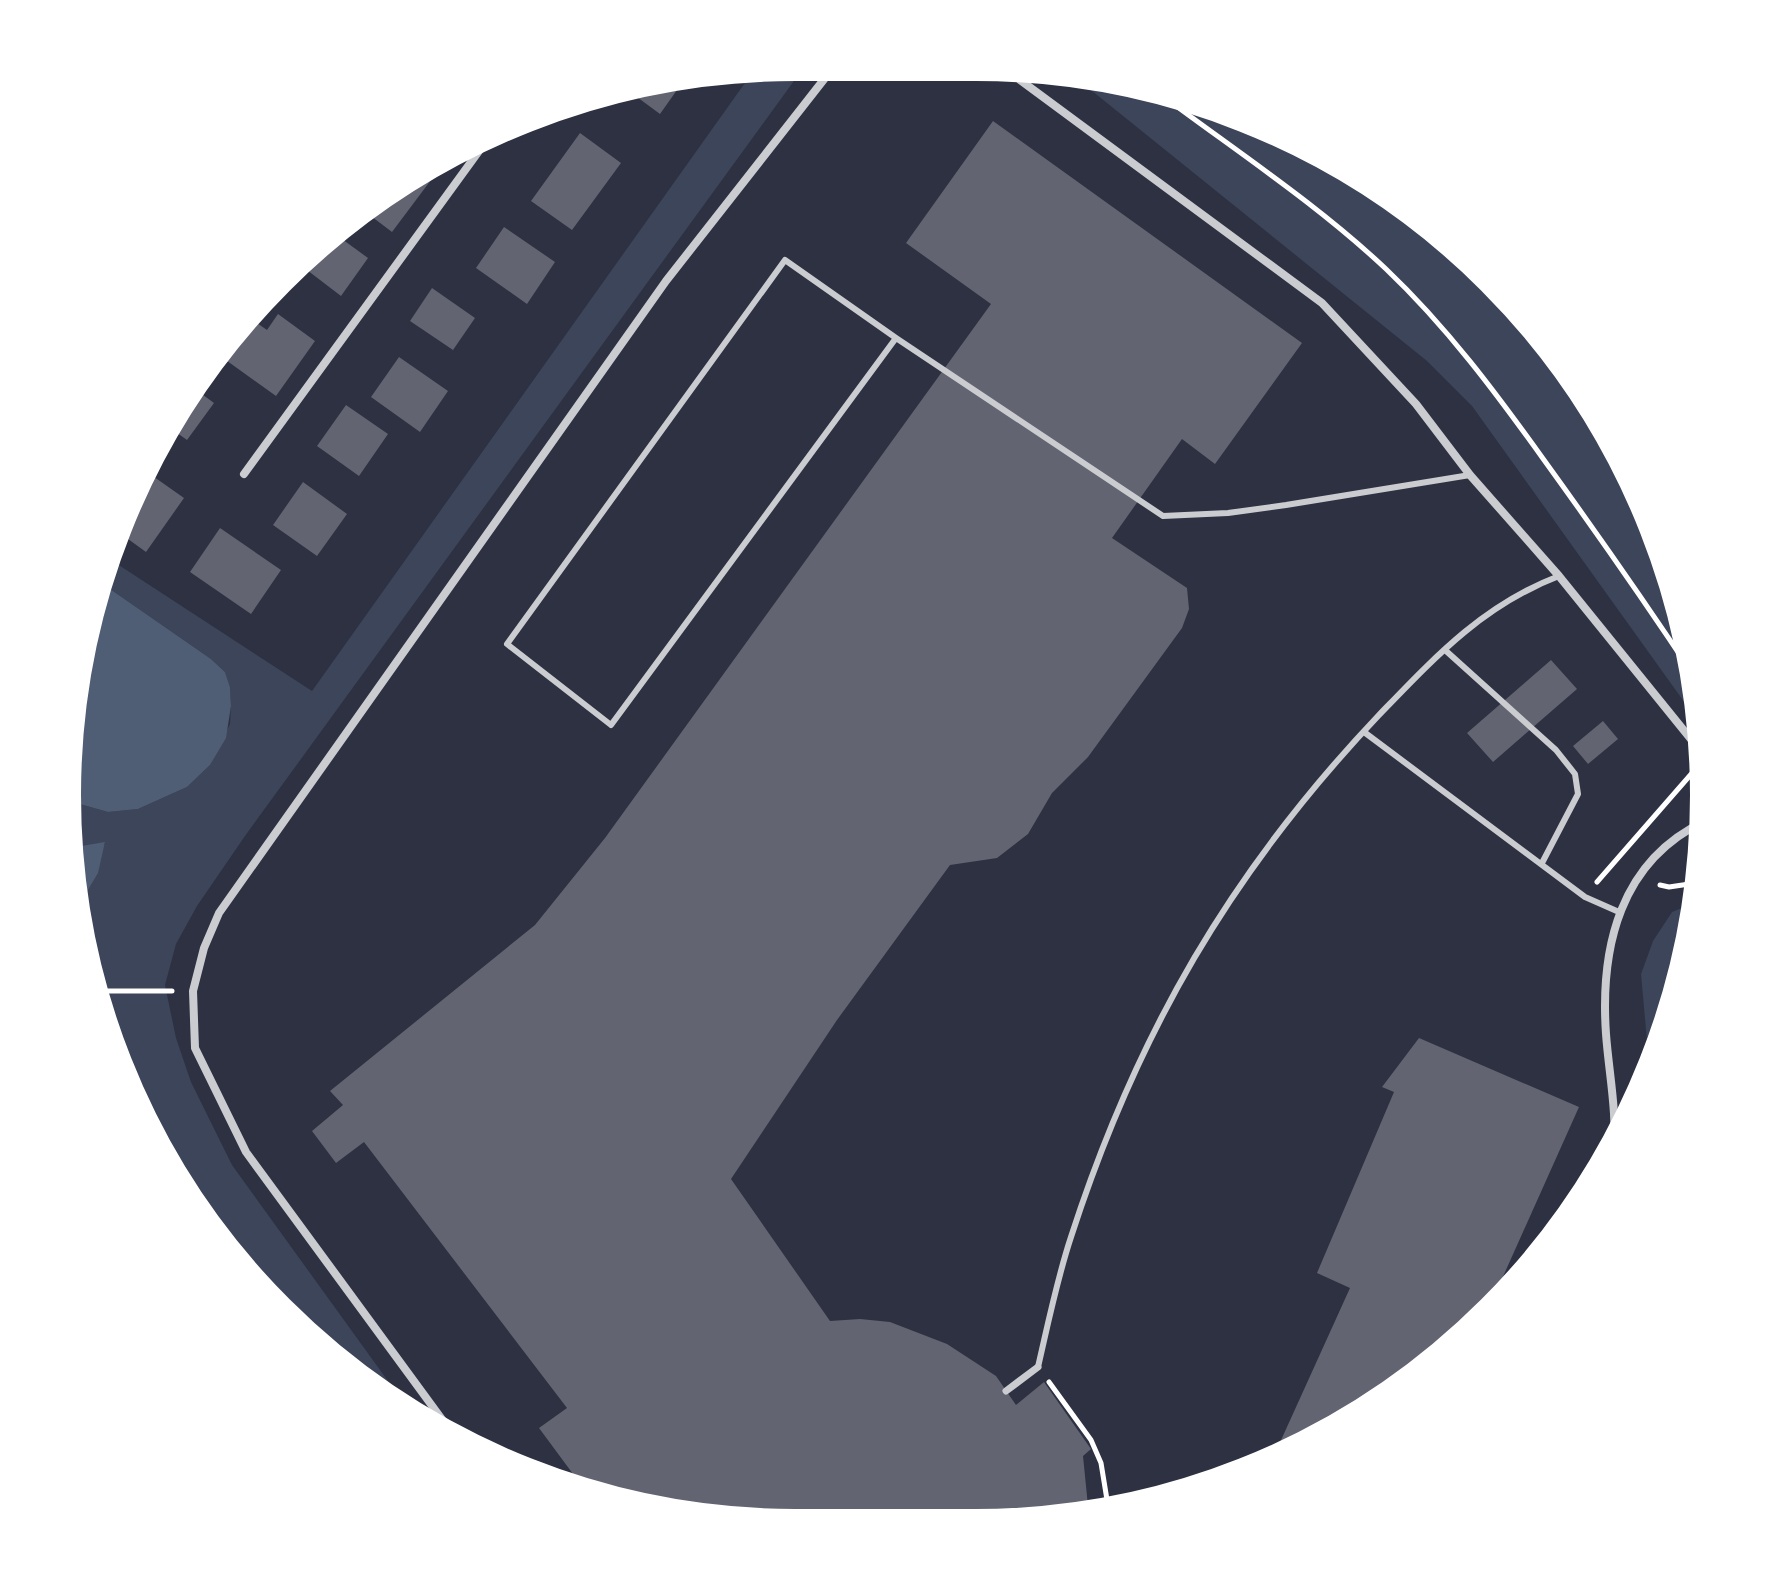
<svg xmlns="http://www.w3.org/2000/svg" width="1771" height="1590" font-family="Lora,serif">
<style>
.green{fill:#3c4559}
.water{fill:#4f5d75}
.building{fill:#626471}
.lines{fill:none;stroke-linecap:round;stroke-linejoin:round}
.path{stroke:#fff;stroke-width:5}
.service{stroke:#caccd0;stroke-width:6}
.pedestrian{stroke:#caccd0;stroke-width:7}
.minor{stroke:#caccd0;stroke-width:8}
.rim{fill:none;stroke:#fff;stroke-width:10}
</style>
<rect width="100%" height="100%" fill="#2d3142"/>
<path class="green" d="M795,62L807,63L245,836L197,906L176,944L165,985L176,1038L191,1082L232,1165L414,1417L348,1376L244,1278L138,1120L87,984L75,897L83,898L105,843L69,848L62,799L108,812L138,809L187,787L210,765L230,724L231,706L230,687L225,672L211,659L100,582L108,558L312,691L757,66Z
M1071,74L1119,76L1343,160L1449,237L1622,452L1634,471L1684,606L1705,731L1472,406L1427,361Z
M1701,900L1670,1031L1650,1075L1641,974L1653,941L1672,912Z"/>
<path class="water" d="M100,582L211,659L225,672L230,687L231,706L226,738L210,765L187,787L138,809L108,812L62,799L76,652Z
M105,842L98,873L83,898L75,897L69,848Z"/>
<path class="building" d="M689,73L660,114L622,86L652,76Z
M993,121L1302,343L1215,464L1182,439L1112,538L1187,588L1189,609L1182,628L1088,757L1052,793L1028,834L997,858L950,865L837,1020L731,1179L830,1321L860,1319L890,1322L947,1344L996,1376L1016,1405L1044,1382L1091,1449L1083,1456L1089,1516L1023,1526H747L606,1503L590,1497L539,1428L567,1408L364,1142L336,1163L312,1131L343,1105L330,1091L535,925L605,838L991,304L906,243Z
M580,133L621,163L572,230L531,201Z
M460,145L444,165L436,159Z
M418,171L431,180L392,232L359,207Z
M504,227L555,262L527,304L476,268Z
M331,231L368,258L341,296L303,267Z
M432,288L475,318L453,350L410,321Z
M278,314L315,341L276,396L223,358L251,319L267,330Z
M399,357L448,391L420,432L371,397Z
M191,386L214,403L187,440L166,425Z
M346,405L388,434L359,476L317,446Z
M140,467L184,498L146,552L117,531Z
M303,482L347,514L317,556L273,525Z
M220,528L281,570L251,614L190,572Z
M1551,660L1577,689L1493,762L1467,733Z
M1603,721L1618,739L1588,764L1573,746Z
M1419,1038L1579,1107L1484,1319L1422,1377L1291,1456L1277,1449L1350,1288L1317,1273L1394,1092L1382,1087Z"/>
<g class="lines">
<path class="path" d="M1152,88C1230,147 1315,202 1386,269C1447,327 1496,393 1544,460C1596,532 1647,605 1696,679
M1597,882L1693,772
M1660,885L1669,887L1703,882
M89,991H172
M1049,1382L1091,1440L1101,1463L1109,1512"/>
<path class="service" d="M896,338L611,725L507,644L785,260L896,338L1163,516L1228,513L1286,505L1470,475
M1445,650L1556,750L1575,774L1578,794L1542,863
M1364,732L1585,897L1619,912
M1038,1367C1048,1324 1057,1279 1071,1237C1137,1033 1231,871 1379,715C1435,657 1483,605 1559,576"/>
<path class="pedestrian" d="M1006,1391L1038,1367"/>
<path class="minor" d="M1008,71L1322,303L1416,404L1470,475L1559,576L1707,759
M244,474L495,129
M1613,1156C1618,1115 1609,1075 1606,1034C1600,947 1620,861 1705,821
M463,1448L246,1152L195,1048L193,991L204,948L219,913L666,281L836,64"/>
</g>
<path d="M0 0H1771V1590H0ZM795 76H976A719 719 0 0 1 1695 795V795A719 719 0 0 1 976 1514H795A719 719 0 0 1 76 795V795A719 719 0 0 1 795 76Z" fill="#fff" fill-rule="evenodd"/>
<path class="rim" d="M795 76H976A719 719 0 0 1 1695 795V795A719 719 0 0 1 976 1514H795A719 719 0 0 1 76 795V795A719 719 0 0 1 795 76Z"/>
</svg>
